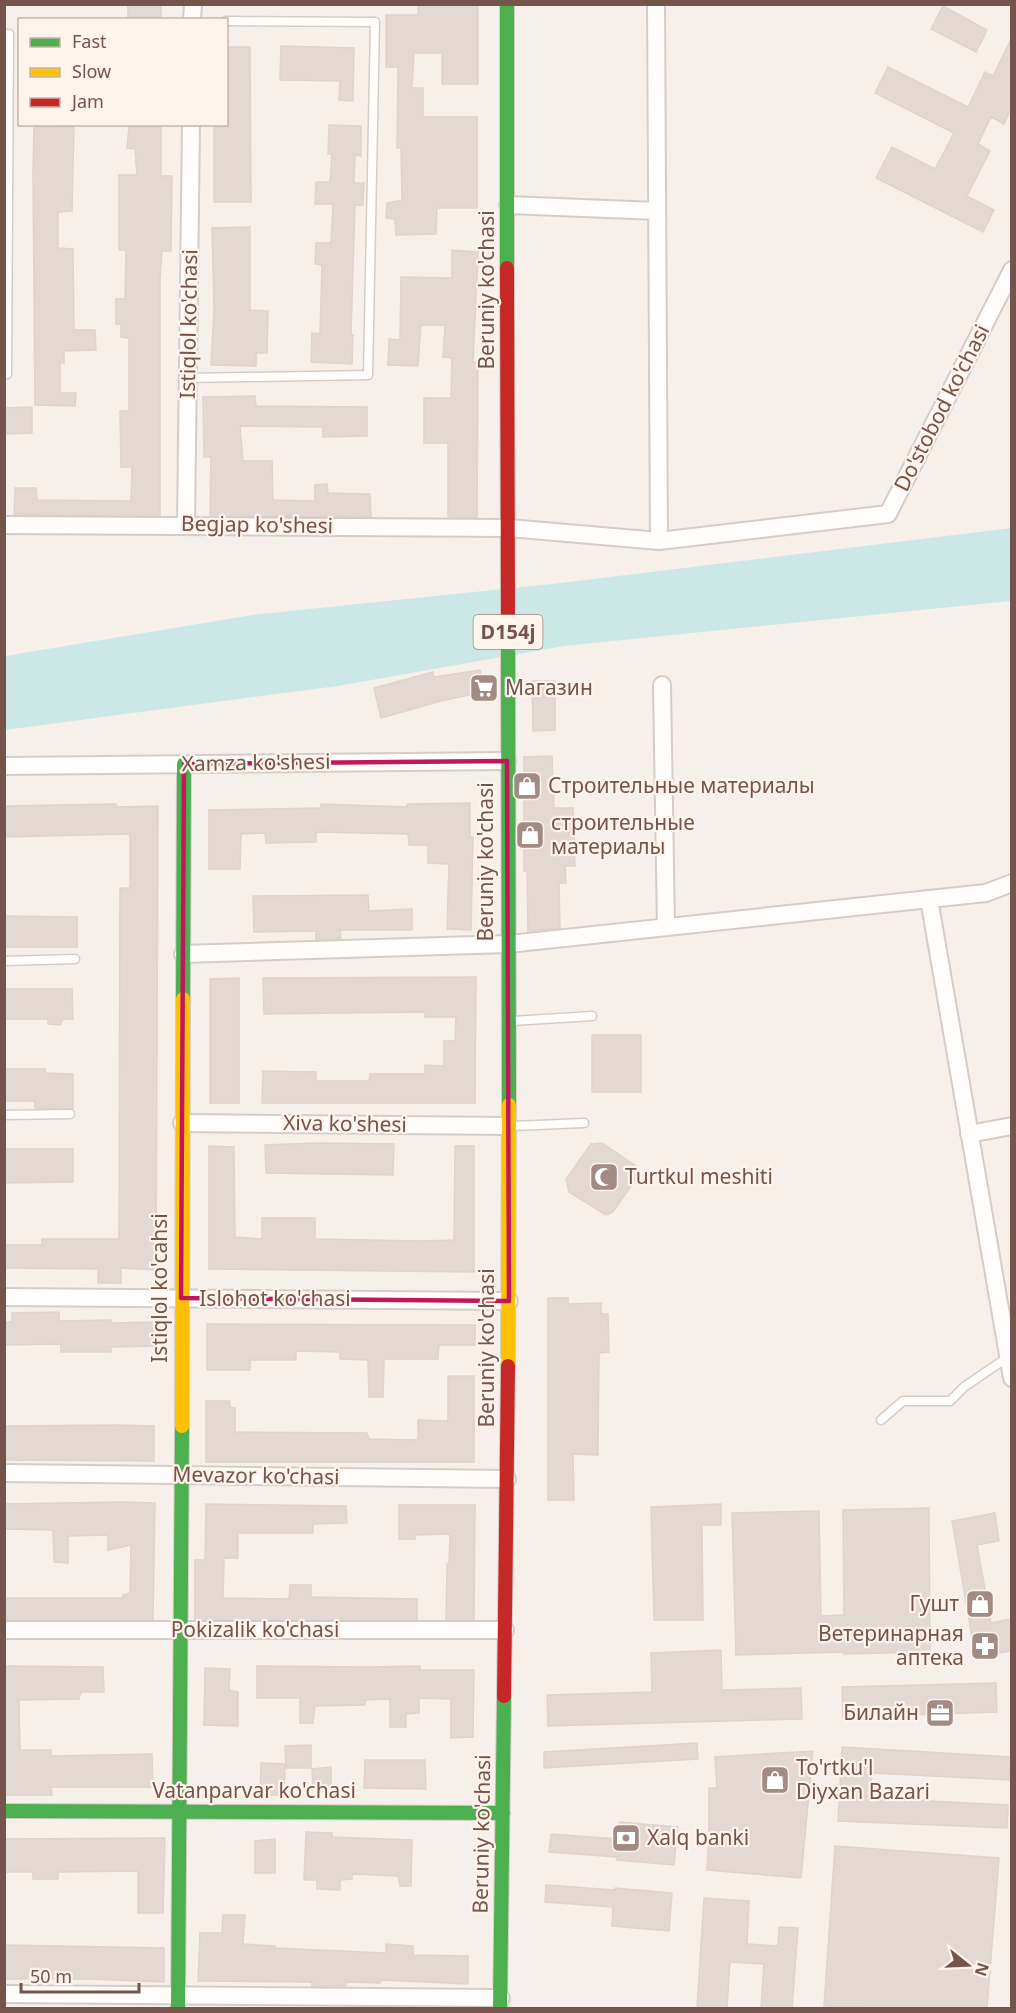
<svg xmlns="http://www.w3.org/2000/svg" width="1016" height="2013" font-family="'Noto Sans',sans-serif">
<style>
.water{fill:#cce8e6}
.building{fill:#e3d8d2;stroke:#e0d2cc;stroke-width:1.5}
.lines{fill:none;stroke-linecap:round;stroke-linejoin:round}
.lane-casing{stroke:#d6ccc7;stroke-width:11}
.street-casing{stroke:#d6ccc7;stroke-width:20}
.fast-casing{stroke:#d6ccc6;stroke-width:16}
.slow-casing{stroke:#d6ccc6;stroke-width:16}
.jam-casing{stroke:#d6ccc6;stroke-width:16}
.lane{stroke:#fefdfc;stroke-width:8}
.street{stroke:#fefdfc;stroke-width:16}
.fast{stroke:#4caf50;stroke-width:14}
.slow{stroke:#ffc107;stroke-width:14}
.jam{stroke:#c62828;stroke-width:14}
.marked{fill:none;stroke:#c2185b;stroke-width:4.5;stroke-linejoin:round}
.labels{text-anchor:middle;stroke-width:4.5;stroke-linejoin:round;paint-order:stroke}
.shield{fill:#fff4eb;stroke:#9e847b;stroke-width:1.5}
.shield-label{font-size:20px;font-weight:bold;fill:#74544b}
.street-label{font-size:21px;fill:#74544b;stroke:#fff4eb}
.poi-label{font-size:21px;fill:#74544b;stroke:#fff4eb;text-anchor:start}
</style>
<rect width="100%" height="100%" fill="#f7f0ea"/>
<path class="water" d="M1011,528V601L564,646L338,686L5,730V656L252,615L552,584Z"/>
<path class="building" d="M128,4H161V20H128Z
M418,4H478V84H442V53H414L412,88H423V117H477V208H437L436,234L396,235L395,219L386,218L387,203L402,200L401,148H397L398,67H386V15H418Z
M943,6L987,30L976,52L931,29Z
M1011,39V109L1004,124L991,117L978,144L990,151L967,196L994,210L983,232L876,178L892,147L935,169L954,133L875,93L888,67L968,107L985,72L993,76Z
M281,46L354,48L353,101L339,100L340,81L280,80Z
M226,47H250L251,202H214V124H226Z
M133,124H161V176H172L171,251H162L160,278V515H14L15,488H36L37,500L131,501L132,467H121L120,411H129V338L121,337V324H116V299H125L126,250H119V175H137L135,149L127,148L129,126H133Z
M329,125L361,126V156L355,155L354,183H364L363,205H355L351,335H353L352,364L311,362L312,333L320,334L322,265L315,264L316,243H331L333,204H315L316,182H330L332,154H328Z
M34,126L74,127L72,211L58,212V248L73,249L74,330H95L96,350L64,351V363H60V393H76L75,406L35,405L33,173Z
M250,227V310L268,311L267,353H256V366L211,365L214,310L212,228Z
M452,250L478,252L473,362H478L477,517H448V443H424V398H451L452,358L443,357L445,325H421L418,366L388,365L389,339L400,340L401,277L452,278Z
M255,396L256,406L367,407V436L323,437V427L240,426L243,461H272L273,500L315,501V485L327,484L328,493L370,494L371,517L210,516L211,457H204L203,397Z
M32,407V433L4,434V408Z
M480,670L483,684L478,693L441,701L381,718L374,688L433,672L434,677Z
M532,681H555V730L533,731Z
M552,756L554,808H573L575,866H565L566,883H559L560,928L528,931L527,871H524V757Z
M470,803V837H473L471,930L447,929L449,864L428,863V845H409L408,834L316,832V842L266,843L265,833L241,834L240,869H209V810L321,808V804L407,807V804Z
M116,804V807L158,806L156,1270L121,1268V1283H98V1269L4,1268V1245H42V1239H119L120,888H130V834L4,837V806Z
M368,895L369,911L412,909V930H340L341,939H316V931L254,932L253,896Z
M4,916L77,917V947H4Z
M476,977L475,1103H262L263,1071L316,1072V1081H369L370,1074H425V1065L444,1066V1041H455L456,1017H425V1012L264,1014L263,978Z
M239,978V1103H210V979Z
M4,989H72L73,1019H63L60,1025L48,1024V1019H4Z
M592,1035H641V1092H592Z
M4,1069H45V1073L73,1074V1109L35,1108V1101H4Z
M318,1143L394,1144L393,1175L266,1173L265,1145Z
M602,1143L636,1166L638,1176L613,1212L606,1215L569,1192L566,1179L591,1144Z
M209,1146L234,1147L235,1237L262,1239V1218H315V1239L423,1241L454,1240L455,1146H474V1272L209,1269Z
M4,1149H73V1182L4,1183Z
M548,1298H568V1304L601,1303V1314H608L609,1352L599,1353L598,1455L573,1454L574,1500H548Z
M59,1312V1321L111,1320V1323L156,1322V1346L111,1347V1352H61V1344L4,1345V1322H12V1313Z
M207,1324L475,1325V1345H439L438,1359H384L383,1397H369L368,1360L340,1359V1352L296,1351V1360H250V1370H207Z
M448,1376H474V1462H206V1401H230V1407L235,1408V1432L367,1433L369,1439L418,1440V1420L448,1421Z
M117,1425L154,1426V1461L4,1460V1426Z
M121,1502L155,1503L153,1620H4V1598H123V1595L130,1593L131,1545L108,1550V1535L68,1536V1563L54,1562L53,1530L4,1529V1504Z
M206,1504L346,1506L347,1523L313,1524V1533H238V1558H224L223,1598L289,1599L290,1585H311V1597L417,1599V1620H195V1560H205Z
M721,1504V1525H702L703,1620H654L651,1507Z
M399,1505H475L474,1620H446L447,1564H449L450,1534L415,1535V1539H399Z
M929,1508L930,1652L844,1654V1652L736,1655L732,1513L819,1511L821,1616L844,1615L843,1510Z
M995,1513L999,1541L977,1545L991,1623L1011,1619V1651L981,1656L978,1636L972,1637L952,1521Z
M721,1650L722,1690L801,1688L802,1719L548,1726L547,1695L652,1692L651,1653Z
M4,1666L103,1667L104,1692H81L79,1699L19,1700L20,1750H51V1756L152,1754L153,1787H51L52,1795H4Z
M257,1666L367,1667L420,1666V1670H474L473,1737L451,1738V1699L419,1698V1713L406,1714V1727H390V1699L365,1700V1705L315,1706L313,1723H300V1698H257Z
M205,1668L230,1669L229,1690L238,1692V1726L204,1725Z
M996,1683L997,1712L843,1717L842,1687Z
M697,1743L698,1759L544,1768V1752Z
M311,1745V1768H286L285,1746Z
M842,1747L1011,1757L1010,1780L872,1773L870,1798L1008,1805L1007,1828L838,1821Z
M813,1751L801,1878L707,1870L709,1837V1788H717L715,1757Z
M365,1760H425L426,1789L364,1788Z
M261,1763L285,1764L284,1795H260Z
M331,1767V1788L313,1789L312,1769Z
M620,1822L678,1827L674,1865L617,1860V1857L549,1852L551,1834L619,1839Z
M306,1832L332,1833V1837L412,1840L411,1886H400L398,1876L352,1874V1879L340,1880V1890L317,1889V1880H304Z
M165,1838L163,1913H138V1871L58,1872V1879H33V1872H4V1839Z
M275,1839V1873H255V1841Z
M835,1846L999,1858L987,2008H873L824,2006Z
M546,1885L615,1890V1888L672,1893L669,1931L612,1926L613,1907L545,1902Z
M704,1898L749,1901L747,1944L778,1946L779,1927L798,1928L792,2008H761L764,1964L730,1962L727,2008H697Z
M223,1915H245L243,1944L275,1946V1948L386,1953V1944L413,1946V1955L468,1956V1984L381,1980L380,1983L346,1982V1986H312V1982L198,1981L200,1933H222Z
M4,1945L164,1948V1982L89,1979H4Z"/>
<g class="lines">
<g class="lane-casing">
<path id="lane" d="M4,34H9L7,374H4
M188,378L368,375L375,22L226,21
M4,961L75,959
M512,1021L592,1016
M4,1115L70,1114
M513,1126L584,1123
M881,1420L903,1401H950L964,1387L1008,1357"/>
</g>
<g class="street-casing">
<path id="street" d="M656,4L659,541
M192,20L193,4
M508,205L657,211
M186,524L191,124
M4,525L509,528L659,541L888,514L1012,270
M662,685L666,927
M4,766L507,761
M929,899L1012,1378
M183,954L508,944L986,893L1012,883
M182,1123L509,1126
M969,1134L1012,1126
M4,1297L509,1301
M4,1473L507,1479
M4,1630H505
M4,1994L501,1998"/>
</g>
<g class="fast-casing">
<path id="fast" d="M507,4V268
M508,633L509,1105
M183,999L184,764
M4,1811L503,1813
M178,2008L182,1426
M500,2008L504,1696"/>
</g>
<g class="slow-casing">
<path id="slow" d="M508,1366L509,1105
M182,1426L183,999"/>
</g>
<g class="jam-casing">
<path id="jam" d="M507,268L508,633
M504,1696L508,1366"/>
</g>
<use href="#lane" class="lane"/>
<use href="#street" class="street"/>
<use href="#fast" class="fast"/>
<use href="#slow" class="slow"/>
<use href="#jam" class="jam"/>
</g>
<path class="marked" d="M507,761L509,1301L181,1298L184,764Z"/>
<defs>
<g id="supermarket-square" transform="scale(1.5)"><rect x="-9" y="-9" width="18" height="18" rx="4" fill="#a28b83" stroke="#fff4eb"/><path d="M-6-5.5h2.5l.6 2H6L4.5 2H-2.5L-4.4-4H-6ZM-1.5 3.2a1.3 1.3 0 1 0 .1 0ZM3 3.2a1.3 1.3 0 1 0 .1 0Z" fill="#fff"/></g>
<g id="shop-square" transform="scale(1.5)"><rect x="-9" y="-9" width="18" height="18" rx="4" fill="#a28b83" stroke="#fff4eb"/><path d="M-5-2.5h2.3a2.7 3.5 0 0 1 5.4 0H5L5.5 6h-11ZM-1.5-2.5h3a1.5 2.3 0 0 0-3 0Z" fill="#fff"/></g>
<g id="mosque-square" transform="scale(1.5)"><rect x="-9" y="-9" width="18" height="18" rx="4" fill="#a28b83" stroke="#fff4eb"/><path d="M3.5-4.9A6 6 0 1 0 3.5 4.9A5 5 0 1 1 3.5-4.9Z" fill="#fff"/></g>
<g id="pharmacy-square" transform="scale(1.5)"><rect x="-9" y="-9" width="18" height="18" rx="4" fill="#a28b83" stroke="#fff4eb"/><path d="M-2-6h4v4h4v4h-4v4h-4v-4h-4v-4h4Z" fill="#fff"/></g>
<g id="office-square" transform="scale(1.5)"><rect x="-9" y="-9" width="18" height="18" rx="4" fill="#a28b83" stroke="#fff4eb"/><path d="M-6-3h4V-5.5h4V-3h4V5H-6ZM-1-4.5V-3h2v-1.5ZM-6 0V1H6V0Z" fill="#fff"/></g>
<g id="bank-square" transform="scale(1.5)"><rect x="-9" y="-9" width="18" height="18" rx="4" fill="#a28b83" stroke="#fff4eb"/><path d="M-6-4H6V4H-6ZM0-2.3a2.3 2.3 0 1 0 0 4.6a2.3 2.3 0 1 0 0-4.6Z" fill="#fff"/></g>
</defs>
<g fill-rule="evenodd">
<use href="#supermarket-square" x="484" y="688"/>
<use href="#shop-square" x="527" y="786"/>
<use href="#shop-square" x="530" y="835"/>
<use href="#mosque-square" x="604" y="1177"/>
<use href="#shop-square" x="980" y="1604"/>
<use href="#pharmacy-square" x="985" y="1646"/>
<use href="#office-square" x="940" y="1713"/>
<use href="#shop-square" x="775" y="1780"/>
<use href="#bank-square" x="626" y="1838"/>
</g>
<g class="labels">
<rect class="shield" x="473.5" y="615" width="69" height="34" rx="4.5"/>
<g class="shield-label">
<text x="508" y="639">D154j</text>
</g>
<g class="street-label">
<text transform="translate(487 290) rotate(-90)" y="7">Beruniy ko'chasi</text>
<text transform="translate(189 324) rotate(-89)" y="7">Istiqlol ko'chasi</text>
<text transform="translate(942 408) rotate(-63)" y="7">Do'stobod ko'chasi</text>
<text transform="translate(257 525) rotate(1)" y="7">Begjap ko'shesi</text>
<text transform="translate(256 763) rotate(-1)" y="7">Xamza ko'shesi</text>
<text transform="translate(486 862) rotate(-90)" y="7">Beruniy ko'chasi</text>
<text transform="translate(345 1124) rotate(1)" y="7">Xiva ko'shesi</text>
<text transform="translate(160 1288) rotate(-90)" y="7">Istiqlol ko'cahsi</text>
<text x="275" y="1306">Islohot ko'chasi</text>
<text transform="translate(487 1348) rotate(-90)" y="7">Beruniy ko'chasi</text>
<text transform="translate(256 1476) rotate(1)" y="7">Mevazor ko'chasi</text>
<text x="255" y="1637">Pokizalik ko'chasi</text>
<text x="254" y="1798">Vatanparvar ko'chasi</text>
<text transform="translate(482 1834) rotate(-89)" y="7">Beruniy ko'chasi</text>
</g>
<g class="poi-label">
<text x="505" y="695">Магазин</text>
<text x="548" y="793">Строительные материалы</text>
<text x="551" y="830">строительные<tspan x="551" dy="24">материалы</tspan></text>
<text x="625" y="1184">Turtkul meshiti</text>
<text x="959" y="1611" text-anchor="end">Гушт</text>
<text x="964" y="1641" text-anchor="end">Ветеринарная<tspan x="964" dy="24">аптека</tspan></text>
<text x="919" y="1720" text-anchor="end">Билайн</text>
<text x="796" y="1775">To'rtku'l<tspan x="796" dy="24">Diyxan Bazari</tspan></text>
<text x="647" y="1845">Xalq banki</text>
</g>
</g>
<rect width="1016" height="2013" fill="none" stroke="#74544b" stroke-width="12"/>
<rect x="18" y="18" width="210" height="108" fill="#fff4eb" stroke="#c7b4ab" stroke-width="1.5"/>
<rect x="30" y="38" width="30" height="9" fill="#4caf50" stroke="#c7b4ab" stroke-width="1.5"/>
<text x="72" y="48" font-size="18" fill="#74544b">Fast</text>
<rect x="30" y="68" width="30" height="9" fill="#ffc107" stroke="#c7b4ab" stroke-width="1.5"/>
<text x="72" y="78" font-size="18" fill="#74544b">Slow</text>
<rect x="30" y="98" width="30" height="9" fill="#c62828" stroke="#c7b4ab" stroke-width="1.5"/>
<text x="72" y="108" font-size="18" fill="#74544b">Jam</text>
<g transform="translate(968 1965) rotate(108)" stroke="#fff4eb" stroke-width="4.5" paint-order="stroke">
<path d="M0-4.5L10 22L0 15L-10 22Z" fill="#74544b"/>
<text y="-9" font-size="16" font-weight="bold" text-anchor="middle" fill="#74544b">N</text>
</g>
<path d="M21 1983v9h118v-9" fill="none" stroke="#74544b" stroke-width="3"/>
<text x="30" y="1983" font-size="18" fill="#74544b" stroke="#fff4eb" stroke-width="4.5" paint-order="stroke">50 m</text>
</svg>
